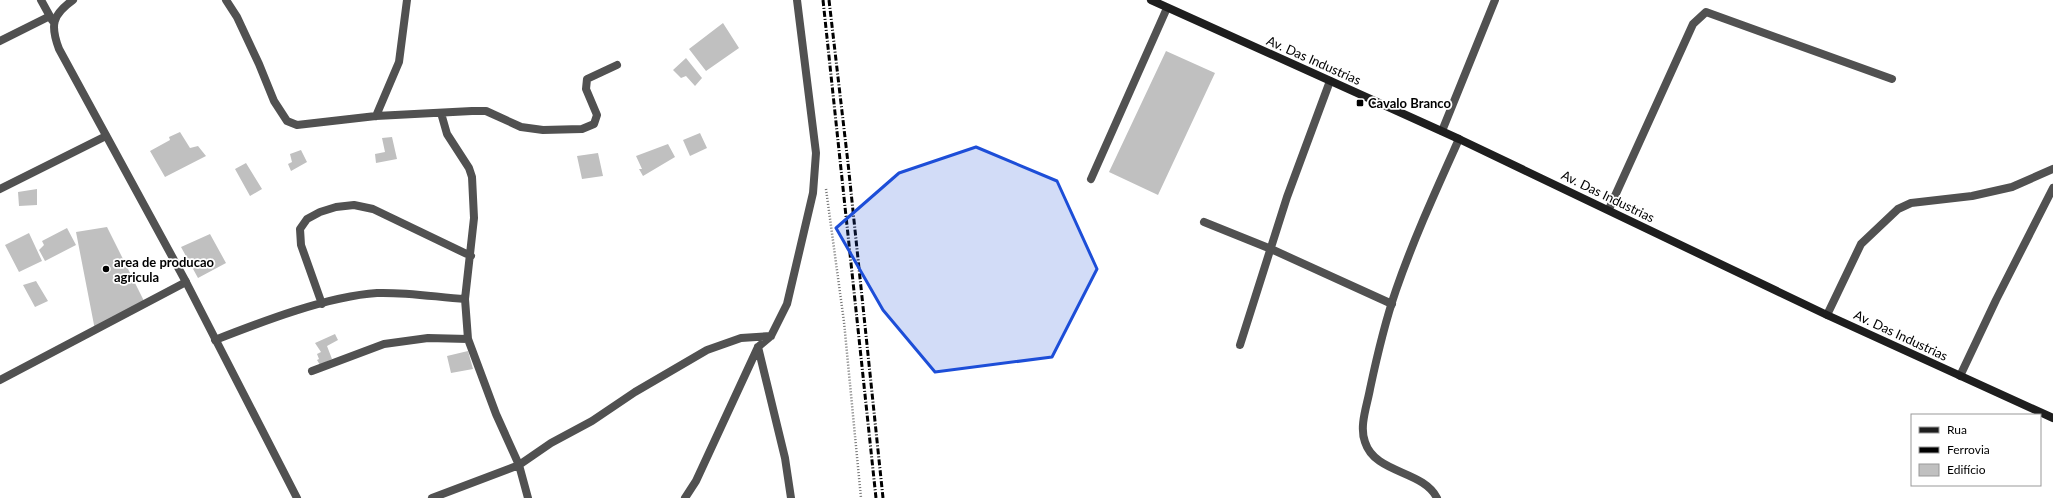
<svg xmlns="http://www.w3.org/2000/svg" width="2053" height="498" font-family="Lato,sans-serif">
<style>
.building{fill:#c0c0c0}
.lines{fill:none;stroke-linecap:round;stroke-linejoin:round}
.path{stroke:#737373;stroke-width:2.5;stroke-dasharray:1 2;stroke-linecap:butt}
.service{stroke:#515151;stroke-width:8}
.minor{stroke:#515151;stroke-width:8}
.tertiary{stroke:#515151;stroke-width:8}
.secondary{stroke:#1e1e1e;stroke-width:8}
.rail{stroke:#000;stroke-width:3;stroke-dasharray:6 2 1 2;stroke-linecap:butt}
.marked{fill:#1d4ed8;fill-opacity:0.2;stroke:#1d4ed8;stroke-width:3;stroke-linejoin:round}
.poi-dot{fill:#000;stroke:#fff;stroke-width:1.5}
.labels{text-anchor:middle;stroke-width:3.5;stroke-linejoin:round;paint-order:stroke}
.street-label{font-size:13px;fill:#000;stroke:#fff}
.poi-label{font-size:13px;font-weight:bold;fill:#000;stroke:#fff;text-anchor:start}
</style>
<rect width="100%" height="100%" fill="#fff"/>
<path class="building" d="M723,23L739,48L706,71L689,49Z
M1166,51L1215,73L1158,195L1109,172Z
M686,58L702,78L695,86L686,76L681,78L673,70Z
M180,132L190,148L198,146L206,156L165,177L150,151L170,140L169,137Z
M700,133L707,148L690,156L683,140Z
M392,137L397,159L376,163L375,154L385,152L382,138Z
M668,144L675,157L643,176L639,169H642L636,156Z
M301,150L307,162L291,171L288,164L292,162L290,154Z
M598,153L603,176L582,179L577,156Z
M246,163L262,189L250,196L235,169Z
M37,189V205L19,206L18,192Z
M107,227L145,303L95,330L76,232Z
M67,228L76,245L45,261L39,250L44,245L42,241Z
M29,233L42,261L19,272L5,245Z
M210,234L226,263L198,278L181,247Z
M36,281L48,301L35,307L23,285Z
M335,334L338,340L327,346L332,359L320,365L317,360L319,359L317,354L321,352L315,343Z
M468,351L473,369L451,373L447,356Z"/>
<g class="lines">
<path class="path" d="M826,189L844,322L861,498"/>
<path class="service" d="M1091,179L1167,8
M1609,209L1693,24L1706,12L1892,79
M1204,222L1271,249L1392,304
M1240,345L1287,197L1330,81"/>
<path class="minor" d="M41,0L52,20
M226,0L237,17L259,64L274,101L287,121L297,125L376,116L472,111H486L521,127L543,130L582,129L594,124L597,115L586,89L587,79L617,65
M0,41L50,16
M441,113L447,134L469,168L472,177L474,218L465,299L468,339L496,414L519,465L528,498
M376,116L399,62L407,0
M0,189L106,136
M322,304L301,245L300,229L307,219L320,212L336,207L354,205L373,209L471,256
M1827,315L1861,244L1898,209L1911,203L1972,196L2012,187L2053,169
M215,340C261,322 328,296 377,293C406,292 436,297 465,299
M758,347L785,458L791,498
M312,371L384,344L428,338L468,339
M1960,376L1996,300L2053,188
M0,380L186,282
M432,498L519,465L551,443L592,421L635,392L707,350L741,338L771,336
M685,498L696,481L758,347L771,336L787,304L813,193L816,153L797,0"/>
<path class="tertiary" d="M73,0C52,15 50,25 59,49L186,282L297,498
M1442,131L1495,0
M1437,498C1423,470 1375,474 1365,442C1359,426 1367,406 1370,389C1377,356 1385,322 1396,290C1414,238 1437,188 1459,139"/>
<path class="secondary" d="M1151,0L1459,139L1827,315L2053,418"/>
<path class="rail" d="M823,0L876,498
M829,0L848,163L883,498"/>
</g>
<path class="marked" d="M976,147L1057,181L1097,269L1052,357L935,372L883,310L836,228L899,173Z"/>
<g class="poi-dot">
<rect x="1356" y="99" width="8" height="8" rx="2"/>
<circle cx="106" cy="269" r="4"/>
</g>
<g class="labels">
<g class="street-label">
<text transform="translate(1314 60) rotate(24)" y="5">Av. Das Industrias</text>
<text transform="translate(1608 196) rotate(26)" y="5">Av. Das Industrias</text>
<text transform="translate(1901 335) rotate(25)" y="5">Av. Das Industrias</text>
</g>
<g class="poi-label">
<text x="1368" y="108">Cavalo Branco</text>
<text x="114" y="267">area de producao<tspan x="114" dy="15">agricula</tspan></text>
</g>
</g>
<rect x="1911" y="414" width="130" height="72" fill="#ffffff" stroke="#999999"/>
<rect x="1919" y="427" width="20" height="6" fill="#1e1e1e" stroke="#999999"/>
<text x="1947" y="434" font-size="12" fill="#000000">Rua</text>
<rect x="1919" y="447" width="20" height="6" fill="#000000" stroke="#999999"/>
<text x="1947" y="454" font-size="12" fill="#000000">Ferrovia</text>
<rect x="1919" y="464" width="20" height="12" fill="#c0c0c0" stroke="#999999"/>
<text x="1947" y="474" font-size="12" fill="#000000">Edifício</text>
</svg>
